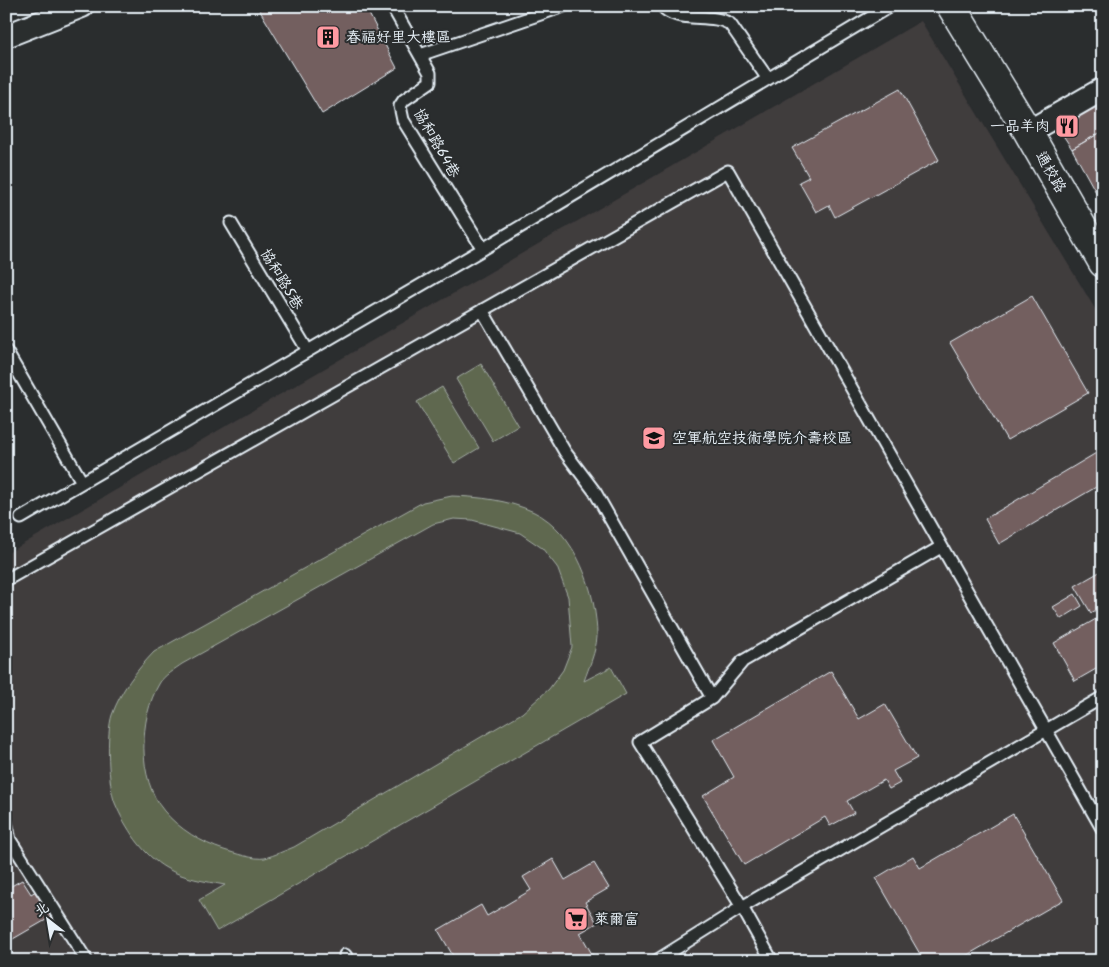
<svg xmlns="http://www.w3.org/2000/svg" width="1109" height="967" font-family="Kalam,'LXGW WenKai TC',sans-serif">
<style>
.built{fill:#403c3d}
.green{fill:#5e684f;stroke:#a3aca4;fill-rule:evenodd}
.building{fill:#735f5f;stroke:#e8f1f8}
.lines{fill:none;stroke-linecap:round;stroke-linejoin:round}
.service-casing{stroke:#e8f1f8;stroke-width:15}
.minor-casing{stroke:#e8f1f8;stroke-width:26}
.tertiary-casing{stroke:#e8f1f8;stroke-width:31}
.service{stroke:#2a2d2e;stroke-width:11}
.minor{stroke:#2a2d2e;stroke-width:22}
.tertiary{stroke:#2a2d2e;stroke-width:28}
.labels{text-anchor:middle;stroke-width:4;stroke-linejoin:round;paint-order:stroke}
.poi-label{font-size:15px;fill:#e8f1f8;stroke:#2a2d2e;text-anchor:start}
.street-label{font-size:15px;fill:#e8f1f8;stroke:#2a2d2e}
</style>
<rect width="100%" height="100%" fill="#2a2d2e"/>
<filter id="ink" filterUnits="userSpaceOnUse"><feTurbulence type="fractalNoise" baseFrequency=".02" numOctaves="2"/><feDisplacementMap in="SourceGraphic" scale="10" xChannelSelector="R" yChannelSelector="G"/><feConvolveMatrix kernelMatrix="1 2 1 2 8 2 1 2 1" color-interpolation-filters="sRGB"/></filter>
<g filter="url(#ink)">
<path class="built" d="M921,21L1103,322V961H6V554Z"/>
<path class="green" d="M481,364L518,426L493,441L456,379Z
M442,387L479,448L454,463L417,402Z
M452,496C480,497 508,500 534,512C576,532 597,593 597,637C596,651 589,667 584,681L611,667L626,694L217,931L199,900L225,885C204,881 185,879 166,868C143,855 125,827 115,803C108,786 106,733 112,715C121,690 136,671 154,652L423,502ZM454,519L472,520L520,533L542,548L557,567L568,597L572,647L563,670L549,689L522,713L294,847C284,851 275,855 265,858C255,860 234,853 224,850C202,843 179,829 164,811C137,779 139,718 159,684C163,676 175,669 182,664L433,524Z"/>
<path class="building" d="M257,6H365L397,68L322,114Z
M900,89L939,160L835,217L829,205L816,212L799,182L809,177L792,148Z
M1103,92V131L1072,149L1053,120Z
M1103,131V205L1072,149Z
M1032,296L1088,393L1007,440L950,343Z
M1103,449V483L999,544L985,519Z
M1103,570V606L1091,613L1075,586Z
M1075,594L1082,606L1061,619L1053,607Z
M1103,615V665L1075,681L1054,643Z
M831,671L859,719L885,704L917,758L893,771L900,783L889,789L884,780L847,801L854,813L830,826L825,817L744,865L703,796L734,777L713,740Z
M1013,814L1063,900L964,957L967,961H924L876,878L913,856L920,868Z
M553,859L565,880L594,863L609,888L585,902L597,923L580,933L596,961H456L438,930L481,905L487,916L531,890L523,877Z
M22,880L31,894L36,891L51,917L6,943V889Z"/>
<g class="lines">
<g class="service-casing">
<path id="service" d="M392,6L430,73V82L404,100L400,106L403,120L483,249
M662,6C676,24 711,12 730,24L768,79
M420,55L564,6
M231,223L308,351
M482,310L565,452L595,492L712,698
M6,351L82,482
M21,518L483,249L890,6
M6,580L728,171L1103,830
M6,822L10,840L87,961
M345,955L349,961
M656,961L742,907L1103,697
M772,961L742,907L640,742L712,698L743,661L941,547"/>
</g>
<g class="minor-casing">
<path id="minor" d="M6,36L82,6
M1028,132L1103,89"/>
</g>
<g class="tertiary-casing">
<path id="tertiary" d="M951,6L1028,132L1103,263"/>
</g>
<use href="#service" class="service"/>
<use href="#minor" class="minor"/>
<use href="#tertiary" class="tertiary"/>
</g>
</g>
<defs>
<g id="building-square" transform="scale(1.25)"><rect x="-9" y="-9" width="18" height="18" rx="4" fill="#ff9aa2" stroke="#2a2d2e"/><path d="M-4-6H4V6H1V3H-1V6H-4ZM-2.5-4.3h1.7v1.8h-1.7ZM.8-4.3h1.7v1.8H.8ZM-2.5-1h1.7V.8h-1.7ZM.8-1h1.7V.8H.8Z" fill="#111"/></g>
<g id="restaurant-square" transform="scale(1.25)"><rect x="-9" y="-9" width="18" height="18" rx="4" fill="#ff9aa2" stroke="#2a2d2e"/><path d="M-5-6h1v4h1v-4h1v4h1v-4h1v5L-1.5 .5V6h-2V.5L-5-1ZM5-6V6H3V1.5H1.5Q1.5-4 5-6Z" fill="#111"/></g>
<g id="university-square" transform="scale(1.25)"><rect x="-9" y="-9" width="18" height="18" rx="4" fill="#ff9aa2" stroke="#2a2d2e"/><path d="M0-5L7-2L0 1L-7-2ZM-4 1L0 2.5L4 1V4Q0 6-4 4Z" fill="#111"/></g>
<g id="supermarket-square" transform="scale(1.25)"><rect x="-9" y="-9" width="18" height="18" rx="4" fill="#ff9aa2" stroke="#2a2d2e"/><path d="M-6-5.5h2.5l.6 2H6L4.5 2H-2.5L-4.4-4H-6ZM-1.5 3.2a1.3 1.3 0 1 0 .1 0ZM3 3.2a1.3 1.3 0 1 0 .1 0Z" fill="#111"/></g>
</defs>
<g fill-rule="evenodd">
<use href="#building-square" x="328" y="37"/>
<use href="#restaurant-square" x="1067" y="126"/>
<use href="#university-square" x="654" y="438"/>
<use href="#supermarket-square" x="576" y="919"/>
</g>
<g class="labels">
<g class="poi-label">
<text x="346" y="42">春福好里大樓區</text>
<text x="1050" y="131" text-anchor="end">一品羊肉</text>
<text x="672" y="443">空軍航空技術學院介壽校區</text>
<text x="594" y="924">萊爾富</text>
</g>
<g class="street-label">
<text transform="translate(437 143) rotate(60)" y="5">協和路64巷</text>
<text transform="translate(1051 172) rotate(60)" y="5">通校路</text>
<text transform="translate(282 279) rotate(59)" y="5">協和路5巷</text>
</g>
</g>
<rect width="1109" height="967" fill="none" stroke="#2a2d2e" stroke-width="25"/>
<rect x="12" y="12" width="1084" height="942" fill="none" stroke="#e8f1f8" stroke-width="2" filter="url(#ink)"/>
<g transform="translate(48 920) rotate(329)" stroke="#2a2d2e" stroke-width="4" paint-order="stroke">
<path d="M0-4L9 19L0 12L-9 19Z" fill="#e8f1f8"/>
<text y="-8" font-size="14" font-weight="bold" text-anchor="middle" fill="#e8f1f8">北</text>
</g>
</svg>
